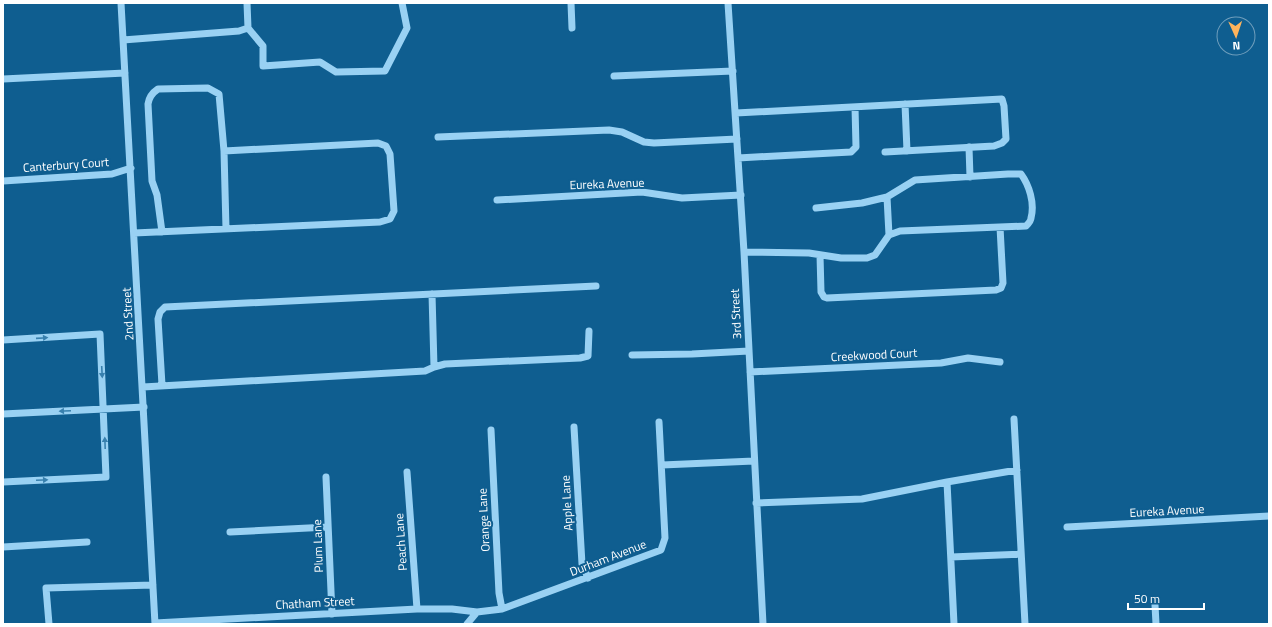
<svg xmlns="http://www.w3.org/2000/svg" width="1272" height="627" font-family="'Titillium Web',sans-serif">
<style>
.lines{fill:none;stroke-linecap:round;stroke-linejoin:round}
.minor{stroke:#99d1f3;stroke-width:7}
.oneway{fill:#3880ae}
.labels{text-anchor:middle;stroke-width:4;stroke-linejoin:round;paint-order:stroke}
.street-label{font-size:12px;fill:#fff;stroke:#0f5e90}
</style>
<rect width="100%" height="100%" fill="#0f5e90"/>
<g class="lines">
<path class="minor" d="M121,3L155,624
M571,3L572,28
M728,3L744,252L763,624
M248,28L263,46V66L320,62L336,72L385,71L407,28L402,3
M123,40L239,31L248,28L247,3
M614,76L733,71
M3,79L125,73
M905,104L907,151
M736,113L1002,99L1004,106L1006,139L1002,143L994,146L885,152
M438,137L609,130L622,132L644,142L654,143L737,139
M969,147L970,177
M738,158L851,152L856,147L855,107
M3,181L112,174L131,168
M887,197L889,235
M497,200L642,192L682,198L741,195
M162,232L157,195L152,181L148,104C149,97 152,93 158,89L208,88L219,94L224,151L226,229
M134,233L380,222L390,219L394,211L390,154L386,146L378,143L224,151
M744,252L809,253L841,258H867L875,255L889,235L900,231L1026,226C1028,224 1031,221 1031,218C1035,203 1029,185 1021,174H1008L915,180L887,197L862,203L816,208
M820,255L821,292L824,297L827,298L996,290L1001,288L1003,283L1000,227
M432,294L434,367
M3,340L100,334L106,477L3,482
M632,355L692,354L749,351
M750,372L941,363L968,358L1000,362
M162,385L158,319L160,312L165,307L596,286
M143,387L425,371L434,367L445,364L580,358L588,356L589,331
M3,414L144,407
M1014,419L1025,624
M574,427L582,564L588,578
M491,430L499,593L502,609
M662,465L754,461
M407,472L417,609
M326,477L332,614
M947,482L954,624
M756,503L862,499L947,482L1017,470
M1067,527L1269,516
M230,532L328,527
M3,547L87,542
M951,557L1021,554
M1155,605L1156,624
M155,623L417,609H452L477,612
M49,624L46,588L153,585
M467,624L477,612L502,609L661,550L665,538L659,422"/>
</g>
<defs><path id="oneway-solid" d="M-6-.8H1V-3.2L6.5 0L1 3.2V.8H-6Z"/></defs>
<g class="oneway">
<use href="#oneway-solid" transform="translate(42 338) rotate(-4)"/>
<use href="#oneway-solid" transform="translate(102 372) rotate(87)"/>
<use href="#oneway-solid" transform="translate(65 411) rotate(177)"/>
<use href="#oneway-solid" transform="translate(105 443) rotate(-92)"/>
<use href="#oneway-solid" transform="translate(42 480) rotate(-3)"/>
</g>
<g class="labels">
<g class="street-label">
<text transform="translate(66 165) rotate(-4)" y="4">Canterbury Court</text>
<text transform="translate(607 184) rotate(-2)" y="4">Eureka Avenue</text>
<text transform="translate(128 314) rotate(-93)" y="4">2nd Street</text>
<text transform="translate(736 314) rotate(-93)" y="4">3rd Street</text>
<text transform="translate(874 355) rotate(-3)" y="4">Creekwood Court</text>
<text transform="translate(567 503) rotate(-93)" y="4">Apple Lane</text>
<text transform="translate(1167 511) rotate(-3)" y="4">Eureka Avenue</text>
<text transform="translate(484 520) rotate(-93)" y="4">Orange Lane</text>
<text transform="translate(401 542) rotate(-94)" y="4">Peach Lane</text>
<text transform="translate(318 546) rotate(-92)" y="4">Plum Lane</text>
<text transform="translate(608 558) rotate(-21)" y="4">Durham Avenue</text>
<text transform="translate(315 603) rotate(-3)" y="4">Chatham Street</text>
</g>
</g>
<rect width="1272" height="627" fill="none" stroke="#ffffff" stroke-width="8"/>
<g transform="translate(1236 36) rotate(177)"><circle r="19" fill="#0f5e90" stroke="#6f9ebc"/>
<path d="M0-3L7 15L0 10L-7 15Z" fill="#ffb45c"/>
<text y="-6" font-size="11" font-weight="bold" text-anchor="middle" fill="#ffffff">N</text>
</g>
<path d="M1128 603v6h76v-6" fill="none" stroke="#ffffff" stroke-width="2"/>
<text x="1134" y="603" font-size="12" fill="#ffffff" stroke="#0f5e90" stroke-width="3" paint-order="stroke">50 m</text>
</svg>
